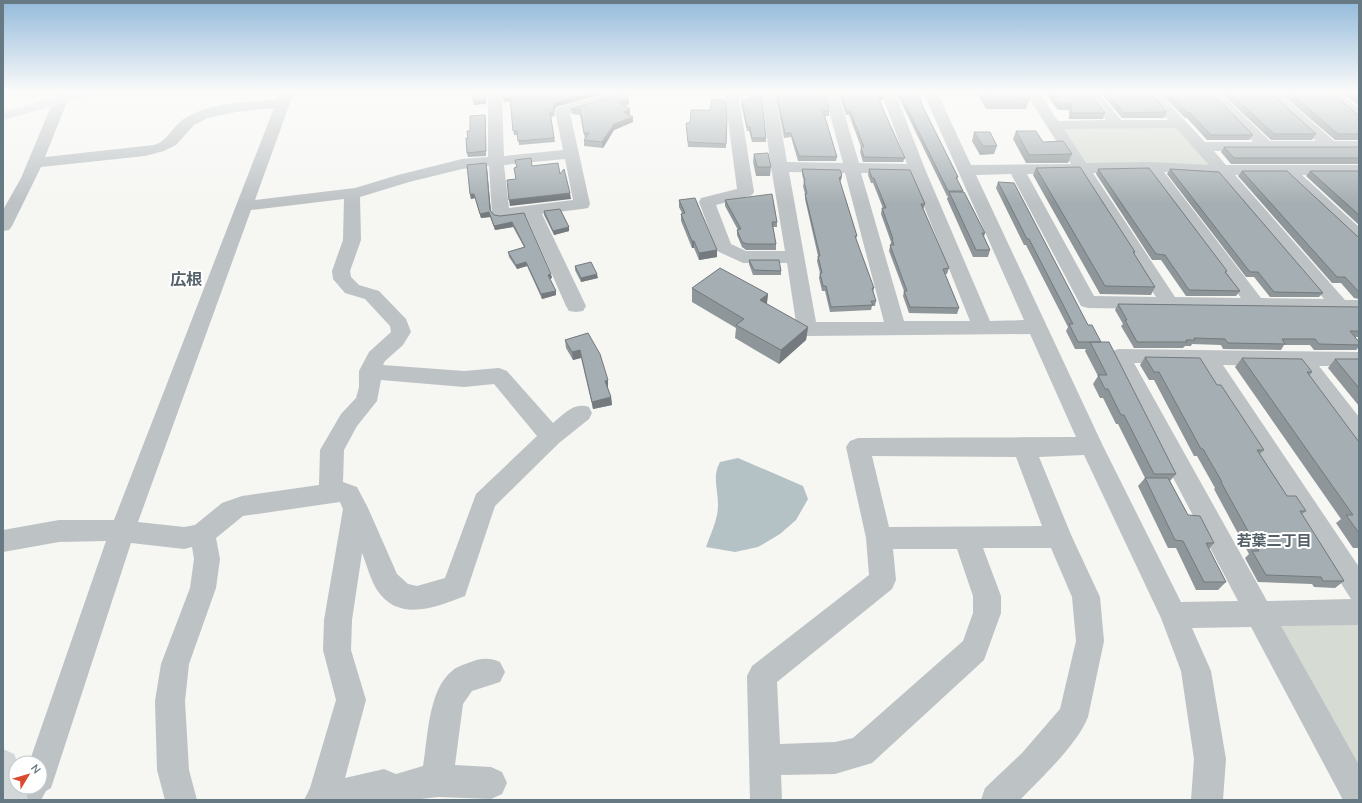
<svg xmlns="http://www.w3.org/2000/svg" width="1362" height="803" font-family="Mulish,'Noto Sans JP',sans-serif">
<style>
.green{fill:#d6dbd3}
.water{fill:#b5c2c5}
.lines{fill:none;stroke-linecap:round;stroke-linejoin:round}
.minor{fill:#bdc2c5;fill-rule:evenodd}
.major{fill:#d2d8da;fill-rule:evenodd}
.wall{fill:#8e9699}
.shaded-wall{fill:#747a7d}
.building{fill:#a5aeb2;stroke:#747a7d}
.labels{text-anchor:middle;stroke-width:4;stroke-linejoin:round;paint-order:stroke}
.neighbourhood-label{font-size:15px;font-weight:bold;fill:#546168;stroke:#fff}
.quarter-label{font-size:16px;font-weight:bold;fill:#546168;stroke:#fff}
</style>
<rect width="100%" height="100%" fill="#f6f6f3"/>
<path class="green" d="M1180,124L1222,170L1082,168L1054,125Z
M1284,620H1359V775L1275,630Z"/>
<path class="water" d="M738,458L803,486L808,499L796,520L780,534L758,547L735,552L706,547C711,533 718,519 718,505C718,489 712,476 720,462Z"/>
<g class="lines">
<path class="minor" d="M57,92H71L45,157L154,145C170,140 173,124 187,117C213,102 248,102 277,99L280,92H294L255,200L355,188L398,175L462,159L488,157V96L490,93L520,92L518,95L502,99L504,156L563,150L555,111L557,108L613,92H633L631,95L570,113L590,204L588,208L582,209L542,214L586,306L583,311L576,312L569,311L566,306L526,216L501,219L495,218L492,214L489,166L462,169L409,182L360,197L361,240L350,271L351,277L359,285L379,291L406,319L411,332L403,345L385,361L383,365L464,371L499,368L507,371L553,423C564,414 574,402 589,407L592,413L589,419L559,443L495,506L465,596C436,607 399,623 377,590C370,579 367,565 362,553L352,620L351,650L366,700L345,778L384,769L396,774L423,766C428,738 428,690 452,671C456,667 463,665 468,663C480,658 489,657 500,662L505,672L500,682L472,691L463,704L455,765L491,767L502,772L507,783L502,794L491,799L438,797L413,800H304L310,788L336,700L323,650L324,620L343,509L340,502L243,516L216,538L220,559L216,588L189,664L185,701L189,770L197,800H165L157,770L155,701L161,664L190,588L194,559L192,547L184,549L131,543L51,788L46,791L41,800H5L9,788L16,780V787H40V763H29L106,541L59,542L3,552V530L59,520H114L274,108L236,112L208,118L194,125L176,145L164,151L145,156L41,167L12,226L9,230L3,231V210L21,178ZM565,159L573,200L509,208L504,165ZM344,199L343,240L332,271L333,279L345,293L365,299L390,326L391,332L369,352L359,371V387L356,398L341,414L320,450L319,485L242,496L222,503L195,525L184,527L138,522L251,210ZM381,380L464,387L494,384L537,436L476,494L445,578L417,586L408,584L397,574L368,508L357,487L343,482L344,450L357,426L377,401Z
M731,92H750L748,95L739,98L754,192L752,195L716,205L731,244L746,251H785L771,167L761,92H775L787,162L843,163L824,92H838L859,163L907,164L881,92H895L925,169L990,321L1024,320L923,92H937L971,165L1071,164L1025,92H1039L1058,121L1106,120L1084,92H1098L1121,120H1168L1144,92H1158L1205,142H1253L1205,92H1219L1270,141H1316L1263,92H1278L1334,141H1359V151H1214L1226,165H1359V175H1302L1359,227V242L1353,241L1284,175H1235L1345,300H1359V312L1088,308L1081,306L1011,174L976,175L1103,446L1181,602L1238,601L1109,356L1112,351L1119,349L1359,352V366H1319L1359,417V443L1351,440L1296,366L1223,365L1359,567V625L1281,626L1359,765V800H1343L1251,627L1192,628L1211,671L1226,759L1223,800H1191L1194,759L1181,671L1161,618L1084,455L1039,457L1072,537L1100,597L1104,641L1088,717C1077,745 1041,778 1020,800H981L985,788L1022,753L1060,709L1076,641L1072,597L1051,548H983L1001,596V613L984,660L872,763L835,774L781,775L782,800H750L747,676L752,666L869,575L866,538L846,447L850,441L858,438L1076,437L1030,334L807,336L800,334L797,329L787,263H743L717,251L699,202L701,198L737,189L725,96ZM1176,128L1209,165L1151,162L1086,163L1064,129ZM789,172L845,173L884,322H816ZM1147,172L1241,298L1175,297L1093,173ZM1164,172L1217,175L1324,299L1261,298ZM861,173L911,174L970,321H904ZM1077,173L1156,297L1094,296L1027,174ZM1134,363L1201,364L1351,599L1267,601ZM872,456L1016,457L1042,526L889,527ZM893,549H957L973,596V613L963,641L853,738L835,742L780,744L777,682L892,589L896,580Z
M1324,92H1339L1359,108V119L1354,118Z"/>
<path class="major" d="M74,92H95L93,95L3,120V112Z
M3,749L14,754L18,763H16V787H25L28,800H3Z"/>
</g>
<path class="wall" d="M518,92L556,107L554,111L555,116L551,117L555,142L519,145L518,135H514L510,101L504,102Z
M749,92L766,138V142H752L749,131H747L741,104L742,100H749Z
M775,92H824L829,111V116H825L837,157L836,161H798L791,137L784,138Z
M838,92H882L883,96L882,100L880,101L905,158L903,162H863L860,152L861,147L849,115H846Z
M896,92H919L918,95L922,101L921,103L958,177L957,180L963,191V192L985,233L984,237L990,250L988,257H973L947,199L948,196H947Z
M976,92H1026L1030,98L1026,109H986Z
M1045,92H1088L1105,113L1103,119H1069V110H1059L1056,108Z
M1100,92H1149L1167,112L1164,118H1122Z
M1159,92H1211L1253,135L1249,140H1207L1187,118H1185Z
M1220,92H1270L1316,134L1312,140H1271Z
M1279,92H1331L1359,116V140H1335Z
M1341,92H1359V106Z
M629,99V104L624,106L630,109V115L633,122L614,130L603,148L584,146V140L585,139L580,115L572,114L571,109Z
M485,115L486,119V156L468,157L467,153L468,138L470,131Z
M727,117L726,148L688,147L686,123Z
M1016,131L1043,142L1072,154L1068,163H1026L1013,139Z
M974,132L997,146L994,154L980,155L972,141Z
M1224,147H1359V164H1231L1221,152Z
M754,154L771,167L770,176H756L753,162Z
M487,168L491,211L494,215L500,216L524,213L552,278L550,279L556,291V295L542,299L527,266L517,269L509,257L508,252L524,247L513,227L495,230L490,217L481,218L475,198L471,199L470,194Z
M1036,168L1135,252L1134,254L1155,287L1151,295L1100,294L1033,175Z
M802,169L842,175L841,180L840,181L857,236L856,239L874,288L873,292L876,301L875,306H872L871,310L830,312L825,291H822L819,278L820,273L817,261L818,256L805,199V194L803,186L804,182L802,174Z
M869,169L925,204L923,210L949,268L947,274H945L959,308L957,314L909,313L903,296L904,291L889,251L891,242L881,214L882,208H883L873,183H871L868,175Z
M1098,169L1226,272L1240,291L1236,296H1186L1161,260H1152L1096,174Z
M1170,169L1323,293L1319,297H1270L1254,277H1246L1167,174Z
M1242,171L1357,236L1359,237V299L1354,298L1341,283H1332L1238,176Z
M1310,171H1359V225L1306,176Z
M998,182L1088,325L1101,342L1176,474L1170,481L1188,515L1214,543L1209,549L1226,582L1218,590H1196L1176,548H1168L1138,486L1145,478L1118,424H1116L1103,398H1100L1093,384L1098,376L1085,351L1086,349H1075L1066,331L1068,327L1026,245H1024L996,188Z
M679,200L717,250V257L699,260L694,248H692L681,221V214L682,213L679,207Z
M725,200L777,222V227H773L776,244V250H746L742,247L737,235V230H738L725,206Z
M544,211L569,231L554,235L544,215Z
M749,260L781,271V275H753L749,264Z
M575,266L598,278L581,282L575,270Z
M692,288L768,294L767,304L808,327L806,340L779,364L735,338L736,328L692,302Z
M1118,304L1359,307V336L1358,337H1355L1359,342V347L1356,350H1314L1310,345H1284L1281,350L1223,349L1221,345L1192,344L1191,346H1185L1183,348H1134L1121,326L1123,324L1115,310Z
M588,333L608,388L611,397L612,405L593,409L581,358L573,360L566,348L565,340Z
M1145,357L1217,385L1264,450L1260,454L1287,496L1306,511L1302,514L1344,581L1335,588L1314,587L1312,584L1258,582L1245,558L1249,554L1214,489L1215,488L1197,456H1194L1154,380H1149L1140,365Z
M1242,358L1312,372L1309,376L1359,442V548H1353L1336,523L1341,519L1235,367Z
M1335,359H1359V406L1328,368Z"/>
<path class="shaded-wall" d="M486,92H490L486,96V104L474,105L473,101Z
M596,92H611L556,107L554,111L553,107L555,103Z
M883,96L882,100L877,102L878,98Z
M510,97L511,101L504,102L503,98Z
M629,99V104L618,108V102Z
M630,109V115L624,112Z
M485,115L486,119V156V151Z
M633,117V122L614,130L603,148L602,142L614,124Z
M486,163L487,168L491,215L490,210Z
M842,175L841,180L838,182L839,178Z
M570,193L571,199L510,206L509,200Z
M470,194H474L475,198L471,199Z
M489,212L490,217L481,218L480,214Z
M512,222L513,227L495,230L494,226Z
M569,227V231L554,235L553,231Z
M692,241H694V248H692Z
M717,250V257L699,260V253Z
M526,262L527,266L517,269L516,265Z
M551,274L552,278L549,279L548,275Z
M597,274L598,278L581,282V278Z
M556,291V295L542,299L541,294Z
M768,294L766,308L760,300Z
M808,327L806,340L779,364L781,350Z
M580,350L581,358L573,360L572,352Z
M608,380V388L606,389L605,381Z
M611,397L612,405L593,409L592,402Z"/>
<path class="building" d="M472,92H486V100L473,101V93Z
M518,92H596L555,103L553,107L554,112H550L554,138L518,141L517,131H513L510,97L503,98V96Z
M749,92H761L766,138H752L750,127H747L742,100H750Z
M776,92H824L829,111H823L837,157L799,156L791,133H785Z
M841,92H882L883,96L878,98L905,158L864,157L861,147H864L850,111H847Z
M899,92H917L922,101H920L958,177H956L963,191H948Z
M986,92H1026L1030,98H989Z
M1050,92H1088L1105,113H1071V104H1061L1058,102Z
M1106,92H1149L1167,112L1124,113Z
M1167,92H1211L1253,135H1211L1190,113H1187Z
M1229,92H1270L1316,134H1274Z
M1289,92H1331L1359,116V134H1338Z
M1351,92H1359V98Z
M625,93L629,99L618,102L630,109L624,112L633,117L614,124L602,142L584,140L589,133H584L580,109H571Z
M712,99L725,100L727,117L726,144L688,142L686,123H690L691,110H710Z
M485,115L486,151L467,153L466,138H468L467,131H470V116Z
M1016,131H1036L1043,142L1063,141L1072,154L1029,155Z
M974,132H990L997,146H983Z
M1224,147H1359V158H1234Z
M768,153L771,167H757L754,154Z
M531,158L532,166L558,163L560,174L564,169L570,193L509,200L507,180L516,179L514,168L517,167L515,160Z
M486,163L490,210L494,215L500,216L524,213L551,274L548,275L556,291L541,294L526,262L516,265L508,252L525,247L512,222L494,226L489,212L480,214L474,194H470L467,165Z
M1080,167L1135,252H1133L1155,287L1105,286L1036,168Z
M1149,168L1227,271L1225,272L1240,291L1189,290L1165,255L1156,254L1098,169Z
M802,169L840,170L842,175L839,178L857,236H855L874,288H872L876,301H871L873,305L831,307L826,286H823L820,273H822L818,256H820L805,194H807L804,181H805Z
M869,169L910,170L925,204H921L949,268L943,269L959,308L910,307L904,291H907L890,245H894L892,239H893L882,208H886L874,178H872Z
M1170,169L1219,172L1323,293L1274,292L1258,272H1250Z
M1242,171H1287L1357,236L1359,237V292L1345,277H1337Z
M1310,171H1359V215Z
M998,182L1014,183L1088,325H1092L1101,342H1078L1069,324H1073L1029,239H1027Z
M949,192H964L985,233H982L990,250H976Z
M772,194L777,222H772L776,244H747L742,242L737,230L741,229L725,200Z
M695,198L717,250L699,253L694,241H692L681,214L685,213L679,200Z
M560,209L569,227L553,231L544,211Z
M749,260H779L781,271L754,270Z
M591,262L597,274L581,278L575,266Z
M720,268L768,294L760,300L808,327L781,350L736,325L744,319L692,288Z
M1118,304L1359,307V331H1350L1359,342V345L1319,344L1315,339H1282L1285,344L1228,343L1225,339L1194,338L1195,340H1186L1187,342H1137L1125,320H1127Z
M588,333L600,354L608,380L605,381L611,397L592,402L580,350L572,352L565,340Z
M1090,342H1109L1176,474H1154L1124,415H1121L1108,389H1105L1098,375H1107Z
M1145,357L1200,358L1217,385H1221L1264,450H1257L1287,496H1296L1306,511H1300L1344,581H1323L1321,577L1266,575L1252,551H1259L1221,482H1222L1203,449H1201L1159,372H1154Z
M1242,358L1302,359L1312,372H1307L1359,442V533L1346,515H1353Z
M1335,359H1359V388Z
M1145,478H1168L1188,515L1200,516L1214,543H1206L1226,582H1204L1183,541L1175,540Z"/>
<linearGradient id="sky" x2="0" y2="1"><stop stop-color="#93bada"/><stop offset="0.45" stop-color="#fbfbfa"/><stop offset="1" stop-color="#fbfbfa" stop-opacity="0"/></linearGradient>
<rect width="1362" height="204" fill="url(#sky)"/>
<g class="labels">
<g class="neighbourhood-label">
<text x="1274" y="546">若葉二丁目</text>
</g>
<g class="quarter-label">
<text x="186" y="285">広根</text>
</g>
</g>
<rect width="1362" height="803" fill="none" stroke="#677982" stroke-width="8"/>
<g transform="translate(28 775) rotate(52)"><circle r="19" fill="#ffffff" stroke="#c2c9cd"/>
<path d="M0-3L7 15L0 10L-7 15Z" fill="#d94a31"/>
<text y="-6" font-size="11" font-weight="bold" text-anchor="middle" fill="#677982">N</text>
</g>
</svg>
